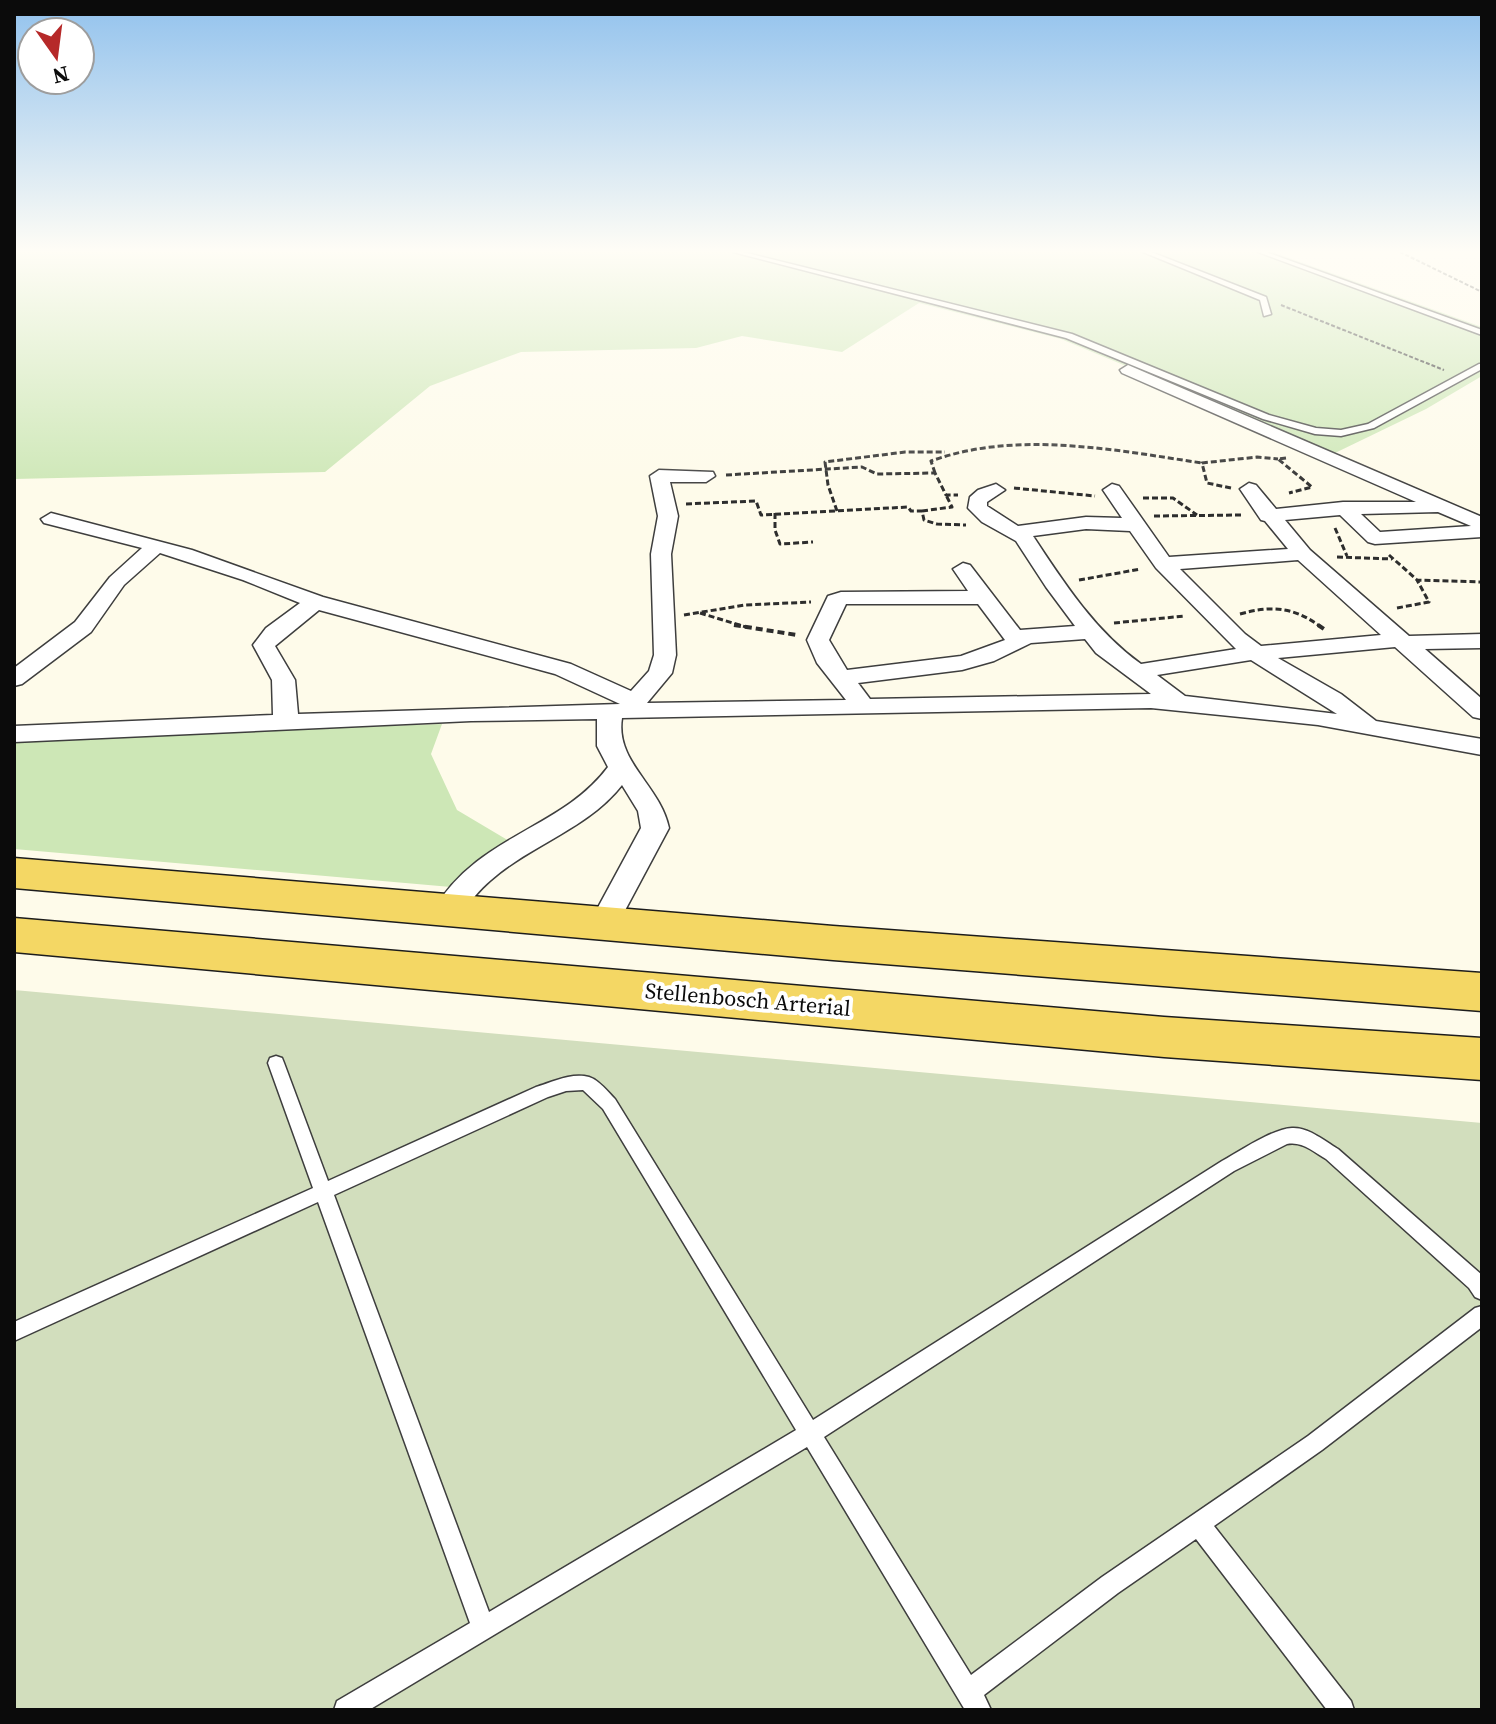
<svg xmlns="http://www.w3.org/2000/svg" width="1496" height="1724" font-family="'Source Serif 4',serif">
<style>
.green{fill:#cde7b6}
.cemetery{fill:#d2debd}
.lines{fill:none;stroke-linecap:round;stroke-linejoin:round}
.service-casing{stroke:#3e3e3e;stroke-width:3}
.minor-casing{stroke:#3e3e3e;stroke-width:3}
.primary-casing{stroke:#1c1c1c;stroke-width:3}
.path-far2{stroke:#2d2d2d;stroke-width:2;stroke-dasharray:4 2;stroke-linecap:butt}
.path-far1{stroke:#2d2d2d;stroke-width:3;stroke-dasharray:6 3;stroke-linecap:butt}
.path{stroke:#2d2d2d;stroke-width:4;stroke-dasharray:7 4;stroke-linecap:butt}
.service{fill:#fff;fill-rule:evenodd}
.minor{fill:#fff;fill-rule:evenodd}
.primary{fill:#f4d764;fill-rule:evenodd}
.labels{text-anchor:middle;stroke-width:8;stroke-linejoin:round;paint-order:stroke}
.street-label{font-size:22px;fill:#0b0b0b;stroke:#fff}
</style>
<rect width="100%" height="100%" fill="#fefbea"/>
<path class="green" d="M14,252H1273L1482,327V376L1426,409L1335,453L1061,339L919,303L842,352L742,336L696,348L521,352L430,386L325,472L14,479Z
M442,724L431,754L457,810L511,842L451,887L14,849V739Z"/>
<path class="cemetery" d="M14,990L1482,1123V1710H14Z"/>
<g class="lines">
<g class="service-casing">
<path id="service" d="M733,252H743L1072,334L1269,415L1316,428L1341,430L1368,424L1479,364H1482V369L1374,428L1341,436L1315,434L1263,419L1066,338Z
M1143,252H1151L1266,297L1271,314L1264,316L1260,300Z
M1258,252H1266L1482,330V335Z
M276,1056L282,1058L284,1063L328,1181L536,1087C552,1082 572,1072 589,1077C599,1080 608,1092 615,1099L813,1420L1222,1161C1240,1151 1272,1129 1292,1128C1308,1127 1325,1141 1338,1149L1482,1275V1300L1475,1297L1469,1288L1326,1159C1314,1152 1302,1141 1287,1144L1234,1171L824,1437L971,1675L1102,1577L1308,1436L1475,1308L1482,1306V1327L1322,1450L1214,1526L1351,1701L1354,1710H1327L1196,1539L1118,1593L984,1695L991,1710H965L807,1447L369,1710H334L337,1701L470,1623L318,1202L14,1341V1322L313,1188L268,1063L270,1058ZM583,1090L603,1109L796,1430L489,1612L334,1195L548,1097L566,1091Z"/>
</g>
<g class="minor-casing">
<path id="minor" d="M1128,365L1482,517V537L1375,544L1368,542L1340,515L1285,520L1310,550L1409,636L1482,634V648L1425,649L1482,699V719L1473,717L1395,647L1278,658L1341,694L1376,721L1482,739V755L1318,725L1151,708L622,718C615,762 660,785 669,828L614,931L604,935L594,931L589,924L641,828L638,811L622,785C584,834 516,848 475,896C463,910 458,924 438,918L433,911C478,834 561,830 608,767L597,746V719L471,721L14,742V726L273,715L272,680L253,645L266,628L300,603L243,580L160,553L124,585L91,632L22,684L14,686V668L75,622L110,577L142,548L44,523L41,519L51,513L192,550L323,597L571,664L631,691L649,671L654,655L651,554L658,516L650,476L659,470L713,472L715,476L706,482H670L678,516L671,554L676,655L672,673L647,703L846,700L817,663L807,640L828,596L841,592L968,591L953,569L963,563L970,565L1020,630L1075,626L1046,587L1016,541L982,522L968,508L970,497L978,490L996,484L1005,490L987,502V506L1018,526L1086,517L1122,518L1103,490L1112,484L1119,486L1169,557L1288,549L1265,521L1261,520L1240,489L1249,483L1256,485L1276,509L1343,502H1416L1122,373L1120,370ZM1438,512L1471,526L1380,532L1361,514ZM1086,529L1130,531L1156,568L1236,649L1141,664C1095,631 1064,583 1033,536ZM1298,560L1381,635L1261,646L1245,634L1180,569ZM978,604L1005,640L961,656L847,670L829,640L846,604ZM319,610L555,674L620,704L298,714L295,680L275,646ZM1085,639L1096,653L1151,694L870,699L858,683L962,670L994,661L1031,643ZM1251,660L1337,714L1185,696L1157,675Z"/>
</g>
<g class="primary-casing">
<path id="primary" d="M14,858L833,926L1482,973V1011L833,960L14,888Z
M14,918L1164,1017L1482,1038V1080L1164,1057L14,952Z"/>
</g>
<path class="path-far2" d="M1400,252L1482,292
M1281,305L1444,370"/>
<path class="path-far1" d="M1286,458L1278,459L1312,487L1289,493
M935,473L931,461C1016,430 1115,450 1202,463
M726,475L862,467L877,474L935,473L946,495H958
M1014,488L1095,496
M1231,488L1207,483L1202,463L1257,457L1278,459
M1143,498H1173L1197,515
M686,504L756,501L761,515L908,507L911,511H922L924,520L937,524L966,525
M837,511L828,485L825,462L905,452H945
M922,511L952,507L946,495
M775,513V530L780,544L813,542
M1154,516L1242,515
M1335,528L1347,556
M1389,555L1417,580L1482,582
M1337,557L1392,559
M1079,580L1141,569
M1397,608L1429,602L1417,580
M700,613L746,627
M1240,614C1272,605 1294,607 1321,627
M684,615L745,605L811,602
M1114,623L1185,616"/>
<path class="path" d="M734,625L797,635
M1318,625L1324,629"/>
<use href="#service" class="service"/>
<use href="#minor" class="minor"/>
<use href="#primary" class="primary"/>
</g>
<linearGradient id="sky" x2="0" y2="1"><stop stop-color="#92c2ed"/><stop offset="0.51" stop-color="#fffdf6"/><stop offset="1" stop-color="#fffdf6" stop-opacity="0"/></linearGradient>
<rect width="1496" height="493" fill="url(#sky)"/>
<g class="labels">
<g class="street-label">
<text transform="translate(748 999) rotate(5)" y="8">Stellenbosch Arterial</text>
</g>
</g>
<rect width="1496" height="1724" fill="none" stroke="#0b0b0b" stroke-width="32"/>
<g transform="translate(56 56) rotate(166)"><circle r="38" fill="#ffffff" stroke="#9d9d9d" stroke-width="2"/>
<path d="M0-6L14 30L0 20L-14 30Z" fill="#b62929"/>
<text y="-12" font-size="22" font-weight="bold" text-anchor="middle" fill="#0b0b0b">N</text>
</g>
</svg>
